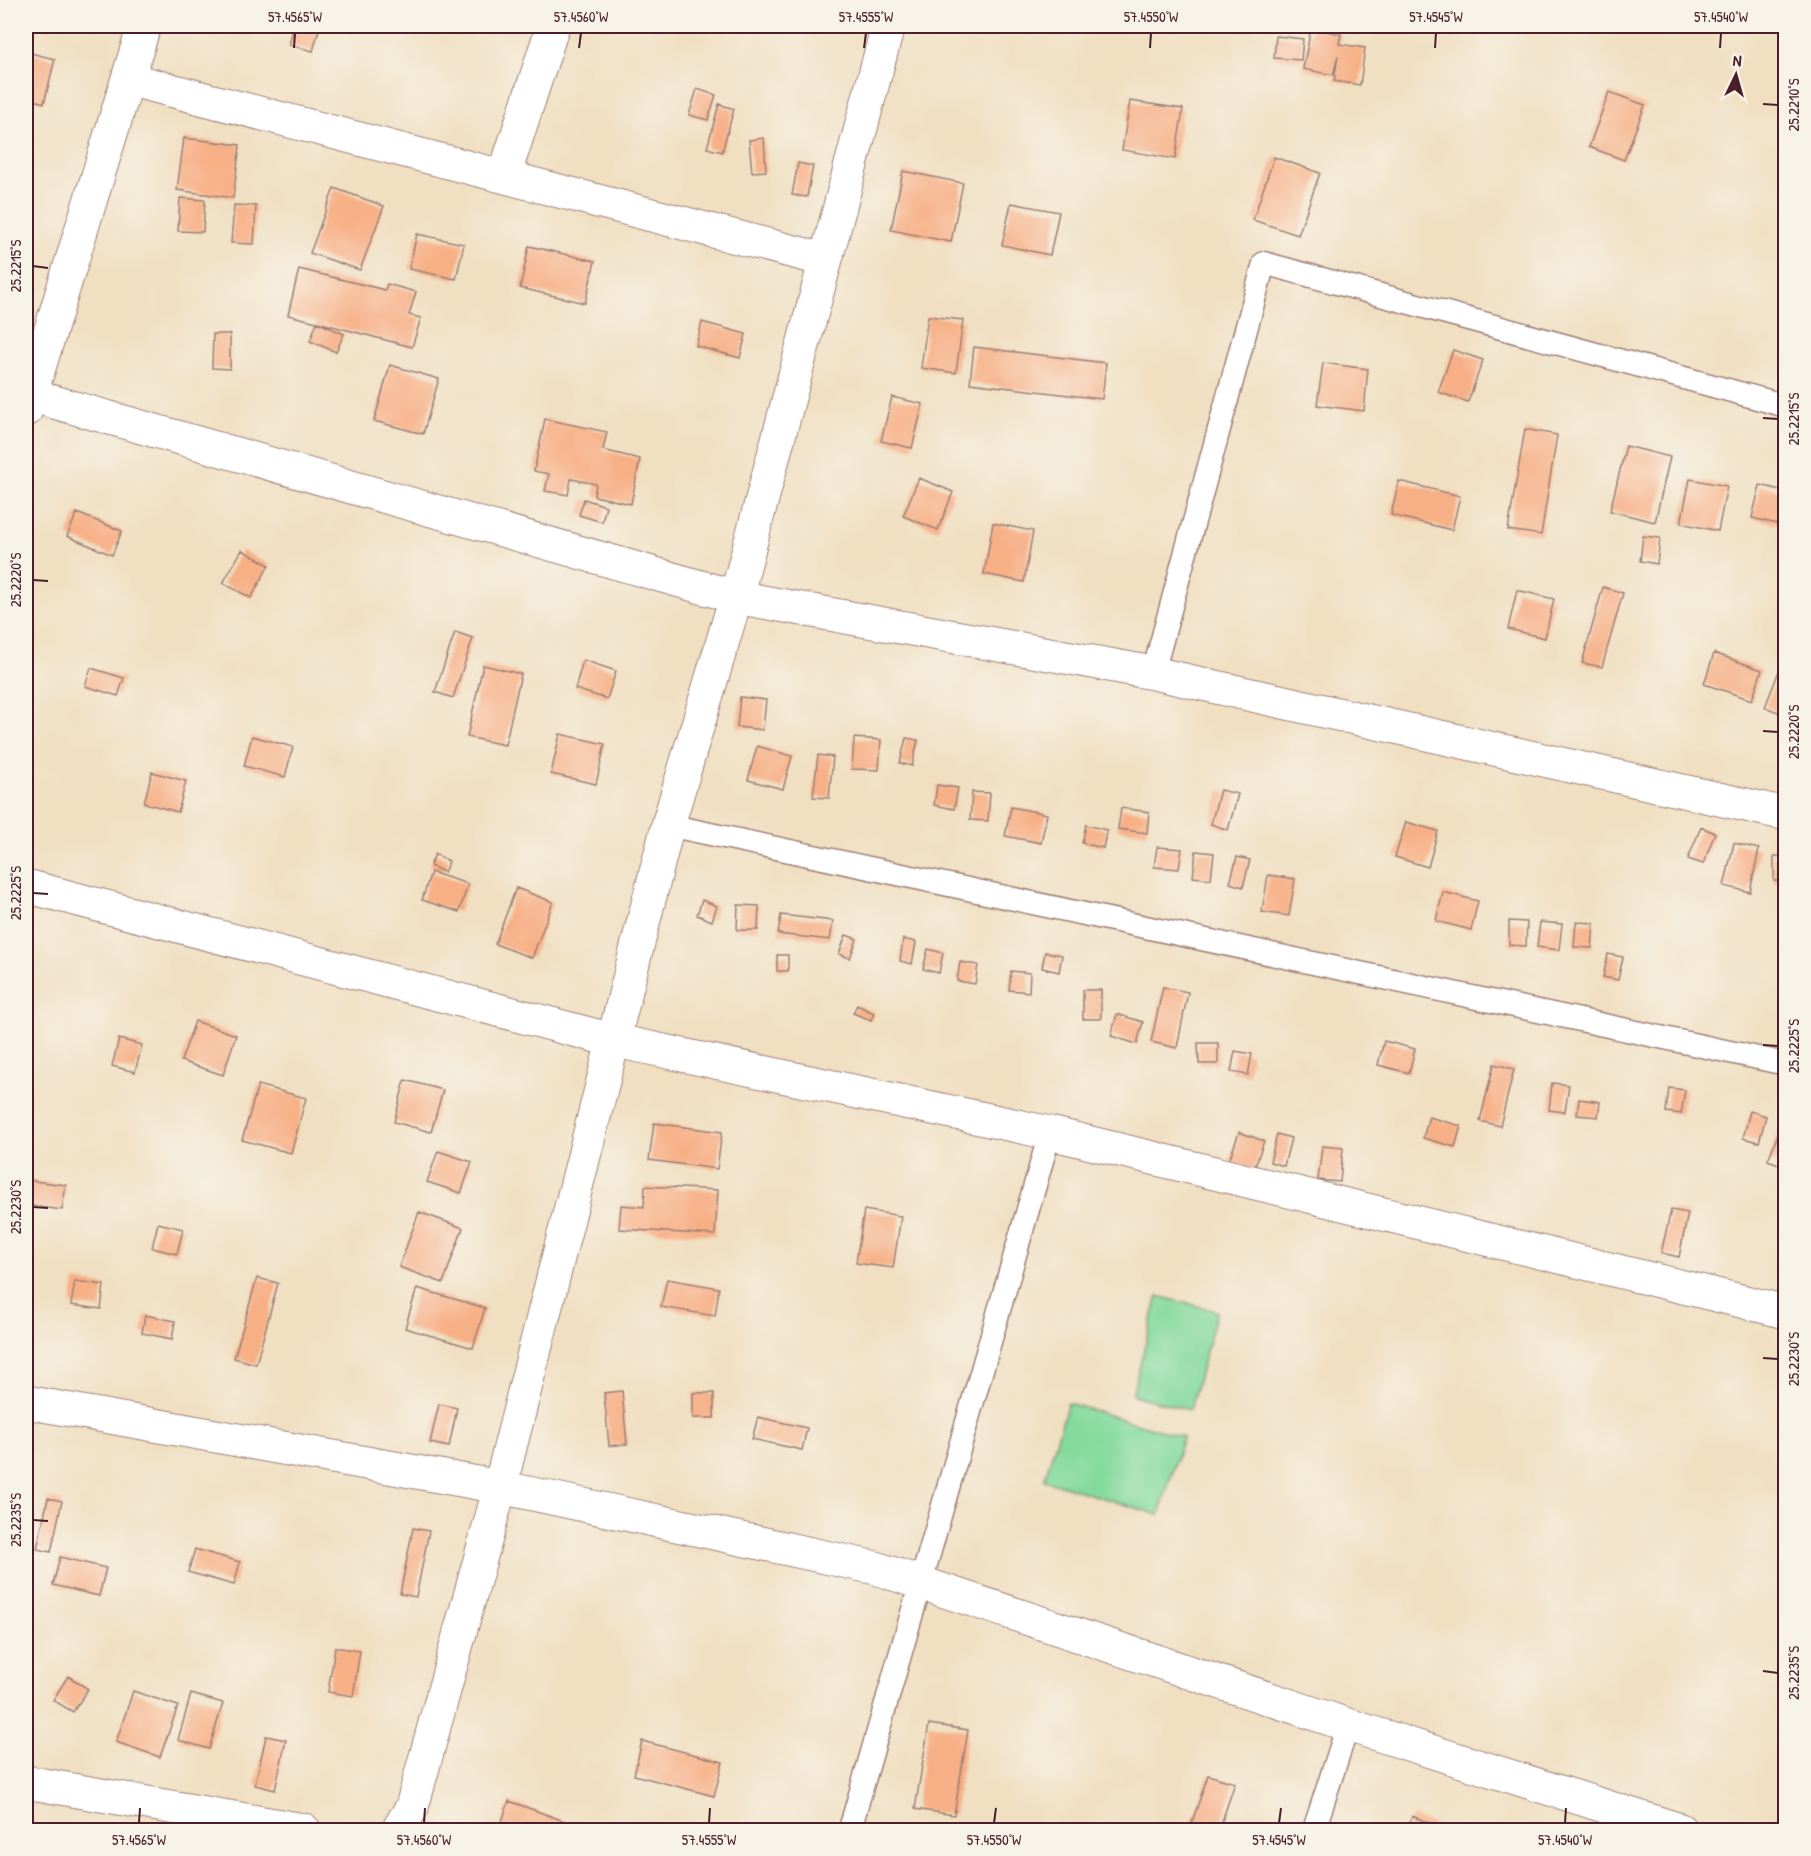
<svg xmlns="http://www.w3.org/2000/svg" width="1811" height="1856" font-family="'Patrick Hand',sans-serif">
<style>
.green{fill:#84da9d;stroke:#677c64;stroke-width:1.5}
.building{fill:#f7af85}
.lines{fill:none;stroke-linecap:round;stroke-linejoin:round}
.lane-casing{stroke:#9d7f76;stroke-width:25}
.street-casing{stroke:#9d7f76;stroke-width:35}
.lane{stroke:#fff;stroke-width:22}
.street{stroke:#fff;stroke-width:33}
.ticks{fill:none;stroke:#4a1f2b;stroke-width:2}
.neatline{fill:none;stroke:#4a1f2b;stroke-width:2}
.ticks-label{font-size:15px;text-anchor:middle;fill:#4a1f2b}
</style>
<rect width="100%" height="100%" fill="#f7f3e8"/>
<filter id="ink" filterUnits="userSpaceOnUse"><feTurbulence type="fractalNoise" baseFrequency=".0167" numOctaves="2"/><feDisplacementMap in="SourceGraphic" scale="12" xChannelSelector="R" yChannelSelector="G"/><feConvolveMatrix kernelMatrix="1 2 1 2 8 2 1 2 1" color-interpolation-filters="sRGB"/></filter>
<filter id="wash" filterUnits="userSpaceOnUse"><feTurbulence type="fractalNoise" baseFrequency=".008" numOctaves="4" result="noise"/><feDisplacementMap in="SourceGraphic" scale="24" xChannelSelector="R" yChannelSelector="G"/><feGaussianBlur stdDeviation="1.35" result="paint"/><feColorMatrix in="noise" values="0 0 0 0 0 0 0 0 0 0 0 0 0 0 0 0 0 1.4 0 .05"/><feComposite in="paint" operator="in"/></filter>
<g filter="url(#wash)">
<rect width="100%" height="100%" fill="#f0dfc1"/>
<path class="green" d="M1158,1296L1217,1311L1190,1410L1132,1395Z
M1068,1403L1183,1437L1159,1515L1044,1480Z"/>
<g id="blocks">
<path class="building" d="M294,26H320L313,51L289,45Z
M1311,28L1341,34L1339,44L1365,48L1360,85L1334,81L1338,56L1333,75L1303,69Z
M1276,36L1303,39L1301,60L1274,58Z
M26,52L55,59L44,103L26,98Z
M697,89L716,95L708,120L689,115Z
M1609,92L1645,105L1624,160L1589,147Z
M1130,101L1183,109L1175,159L1122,150Z
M719,104L734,109L722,152L707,148Z
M184,138L240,145L233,198L177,190Z
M764,138L766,171L752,172L749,140Z
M1274,157L1320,173L1298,235L1253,220Z
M798,163L813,166L807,197L792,195Z
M903,171L963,183L951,242L891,230Z
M334,188L384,206L360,270L310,253Z
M180,198L205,200L203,232L178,231Z
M1011,203L1059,212L1050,255L1002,245Z
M234,205L256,206L254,244L231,243Z
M417,234L464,244L456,279L409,269Z
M529,246L595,261L585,303L520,288Z
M299,269L385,290L387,284L416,292L409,315L421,318L412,347L317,322L344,334L336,352L310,341L317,322L288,315Z
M928,316L963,320L956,373L921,368Z
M702,322L746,334L740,358L696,346Z
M213,334H230V369L212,368Z
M974,347L1106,363L1102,399L970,383Z
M1453,350L1483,360L1468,402L1438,392Z
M1323,363L1368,369L1364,411L1317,405Z
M390,365L439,379L423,434L374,421Z
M892,397L923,404L912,448L881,441Z
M545,419L607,432L603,450L640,459L631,504L594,496L596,484L571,479L568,495L545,491L549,474L534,471Z
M1525,429L1557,435L1541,535L1508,530Z
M1626,446L1670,457L1655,522L1610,511Z
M919,478L953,492L938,530L903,516Z
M1690,479L1727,486L1718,531L1681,523Z
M1399,481L1460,496L1452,530L1391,515Z
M1760,485L1785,491V526L1752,518Z
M584,499L606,506L602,522L579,515Z
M77,513L122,531L112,555L67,536Z
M993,523L1033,531L1024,582L984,574Z
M1643,536L1660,538L1657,564L1640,561Z
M242,550L269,565L251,598L223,583Z
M1603,587L1623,593L1602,667L1582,663Z
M1517,590L1554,599L1545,638L1508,629Z
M455,632L473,638L453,698L435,692Z
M1714,653L1762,670L1752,700L1704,684Z
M583,660L616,671L607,699L575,689Z
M483,665L521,674L505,745L467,737Z
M91,668L124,678L118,696L85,686Z
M1779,671L1785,673V715L1765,707Z
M740,697L766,700L763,730L737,727Z
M560,734L605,744L596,784L551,774Z
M252,736L293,747L285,777L244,766Z
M854,738L881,740L879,770L852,769Z
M906,738L918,740L912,766L900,763Z
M757,746L792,756L783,789L748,780Z
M818,755L833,757L829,798L813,797Z
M152,772L186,781L178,812L144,803Z
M937,785L958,788L954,809L934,805Z
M1220,790L1238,794L1228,830L1211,824Z
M972,792L990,793L988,821L970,820Z
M1011,807L1047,814L1041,843L1005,836Z
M1121,808L1149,812L1147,833L1118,829Z
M1406,822L1438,831L1428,867L1395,857Z
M1086,825L1107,830L1103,848L1082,843Z
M1701,827L1715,833L1703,864L1688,859Z
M1734,843L1759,849L1750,892L1724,886Z
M1157,847L1182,849L1179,869L1154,867Z
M1196,851L1214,853L1211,879L1193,877Z
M435,854L449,861L444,872L430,866Z
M1774,856H1785V881H1774Z
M1237,857L1250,860L1243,887L1230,883Z
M431,872L468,884L459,912L422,900Z
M1268,875L1295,879L1289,916L1262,912Z
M516,888L553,902L532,958L495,944Z
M1443,892L1478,901L1471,930L1436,921Z
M702,900L717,906L712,921L697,915Z
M738,905L759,906L758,930H737Z
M781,915L833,921L830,940L778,934Z
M1509,921L1527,922L1526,946L1509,945Z
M1540,922L1562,924L1559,950L1537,947Z
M1576,922L1594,923L1592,948L1574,947Z
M846,935L857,939L850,958L839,954Z
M903,939L916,942L912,964L900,961Z
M928,949L943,953L939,973L923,969Z
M1045,952L1062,955L1059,972L1042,968Z
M1608,954L1623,957L1618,980L1603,977Z
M777,955H788V971H777Z
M960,962L978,965L975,984L957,981Z
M1011,971L1030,973L1029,992L1009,990Z
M1163,987L1188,992L1177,1048L1151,1042Z
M1083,990H1101V1019H1083Z
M857,1005L874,1013L871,1020L853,1013Z
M1117,1014L1143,1022L1137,1044L1111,1036Z
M195,1021L236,1035L223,1075L181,1061Z
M119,1039L142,1045L135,1072L112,1066Z
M1384,1041L1415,1049L1409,1073L1378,1065Z
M1198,1043H1218V1064H1199Z
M1235,1051L1252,1054L1248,1075L1231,1072Z
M1494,1064L1514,1069L1500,1126L1480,1121Z
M405,1080L443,1090L431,1132L394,1122Z
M1552,1083L1569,1085L1565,1112L1549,1110Z
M258,1085L306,1098L291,1153L242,1140Z
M1669,1088L1685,1090L1681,1114L1666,1112Z
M1579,1099L1600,1102L1598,1117L1577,1115Z
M1750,1111L1766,1116L1759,1142L1743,1138Z
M1429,1117L1461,1126L1455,1147L1423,1138Z
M654,1123L722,1132L717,1169L649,1160Z
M1780,1129L1785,1131V1152L1781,1165L1768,1160Z
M1239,1132L1264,1141L1254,1169L1229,1161Z
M1277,1134L1291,1138L1284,1166L1270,1162Z
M1322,1146L1343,1148L1340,1182L1318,1180Z
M438,1151L472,1162L461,1193L427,1182Z
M26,1180L66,1185L62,1210L26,1205Z
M645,1186L718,1190L715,1235L619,1229L621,1205L644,1207Z
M864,1210L901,1216L893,1268L856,1263Z
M1671,1210L1688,1213L1679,1257L1661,1253Z
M419,1212L463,1228L443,1283L399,1267Z
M158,1223L183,1229L177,1254L152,1248Z
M257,1278L278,1283L256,1364L234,1358Z
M667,1279L719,1288L715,1316L661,1307Z
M75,1281L104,1285L101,1309L71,1305Z
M417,1288L485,1308L473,1348L405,1328Z
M145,1315L175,1321L172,1339L142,1333Z
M622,1391L627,1444L609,1446L604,1393Z
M693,1393H714V1418H693Z
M439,1404L457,1408L449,1447L430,1443Z
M758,1417L807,1428L802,1450L752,1439Z
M48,1498L62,1501L51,1552L37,1549Z
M413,1528L429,1531L416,1597L400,1594Z
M195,1549L240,1562L234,1585L188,1572Z
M60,1557L106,1568L99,1596L53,1585Z
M335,1647L360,1651L353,1696L328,1692Z
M68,1676L88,1689L73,1712L53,1700Z
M133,1691L178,1706L160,1757L116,1742Z
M191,1694L223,1703L209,1749L178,1740Z
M929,1724L968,1730L954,1815L915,1809Z
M266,1736L286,1740L275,1790L255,1785Z
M642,1741L723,1762L714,1796L634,1775Z
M1208,1775L1235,1783L1219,1830H1208L1191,1825Z
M509,1801L578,1826L577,1830H499Z
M1412,1816L1447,1830H1407Z"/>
</g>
</g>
<g filter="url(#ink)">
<use href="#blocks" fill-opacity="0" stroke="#9d7f76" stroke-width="1.5"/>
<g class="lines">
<g class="lane-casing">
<path id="lane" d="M1153,673L1264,263L1786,406
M668,825L1786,1064
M850,1829L1050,1133
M1314,1830L1348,1725"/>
</g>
<g class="street-casing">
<path id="street" d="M128,79L825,260
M504,176L553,26
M26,394L736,597L1153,673L1786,814
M26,410L144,26
M26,886L612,1040L1050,1133L1786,1312
M26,1402L500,1487L876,1568L1348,1725L1680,1830
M26,1782L304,1830
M398,1830L412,1807L500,1487L668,825L736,597L888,26"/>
</g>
<use href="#lane" class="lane"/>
<use href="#street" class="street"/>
</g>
</g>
<path class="ticks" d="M294,48L295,33M579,48L581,33M864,48L866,33M1150,48L1151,33M1435,48L1436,33M1720,48L1721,33M1763,104L1778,105M33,266L48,268M1763,418L1778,419M33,580L48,581M1763,731L1778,732M33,893L48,894M1763,1045L1778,1046M33,1207L48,1208M1763,1358L1778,1359M33,1520L48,1521M1763,1671L1778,1673M139,1823L140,1808M424,1823L425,1808M709,1823L710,1808M994,1823L996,1808M1279,1823L1281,1808M1565,1823L1566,1808"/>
<rect width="1811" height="1856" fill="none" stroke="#f7f3e8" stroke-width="66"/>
<g transform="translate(1736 75) rotate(5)" stroke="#f7f3e8" stroke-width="4.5" paint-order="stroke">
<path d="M0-4.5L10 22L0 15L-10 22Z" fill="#4a1f2b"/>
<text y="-9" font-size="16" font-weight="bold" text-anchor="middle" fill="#4a1f2b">N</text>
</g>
<rect x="33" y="33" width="1745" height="1790" class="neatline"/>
<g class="ticks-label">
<text x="295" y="22">57.4565°W</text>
<text x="581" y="22">57.4560°W</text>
<text x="866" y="22">57.4555°W</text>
<text x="1151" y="22">57.4550°W</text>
<text x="1436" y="22">57.4545°W</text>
<text x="1721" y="22">57.4540°W</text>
<text transform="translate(1794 105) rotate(-90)" y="5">25.2210°S</text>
<text transform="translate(16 266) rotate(-90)" y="5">25.2215°S</text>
<text transform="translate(1794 419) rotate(-90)" y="5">25.2215°S</text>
<text transform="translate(16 580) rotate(-90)" y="5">25.2220°S</text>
<text transform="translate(1794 732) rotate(-90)" y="5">25.2220°S</text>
<text transform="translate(16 893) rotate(-90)" y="5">25.2225°S</text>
<text transform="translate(1794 1046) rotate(-90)" y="5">25.2225°S</text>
<text transform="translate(16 1207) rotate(-90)" y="5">25.2230°S</text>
<text transform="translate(1794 1359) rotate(-90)" y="5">25.2230°S</text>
<text transform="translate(16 1520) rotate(-90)" y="5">25.2235°S</text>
<text transform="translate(1794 1673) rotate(-90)" y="5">25.2235°S</text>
<text x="139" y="1845">57.4565°W</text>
<text x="424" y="1845">57.4560°W</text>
<text x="709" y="1845">57.4555°W</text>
<text x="994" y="1845">57.4550°W</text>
<text x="1279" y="1845">57.4545°W</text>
<text x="1565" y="1845">57.4540°W</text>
</g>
</svg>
